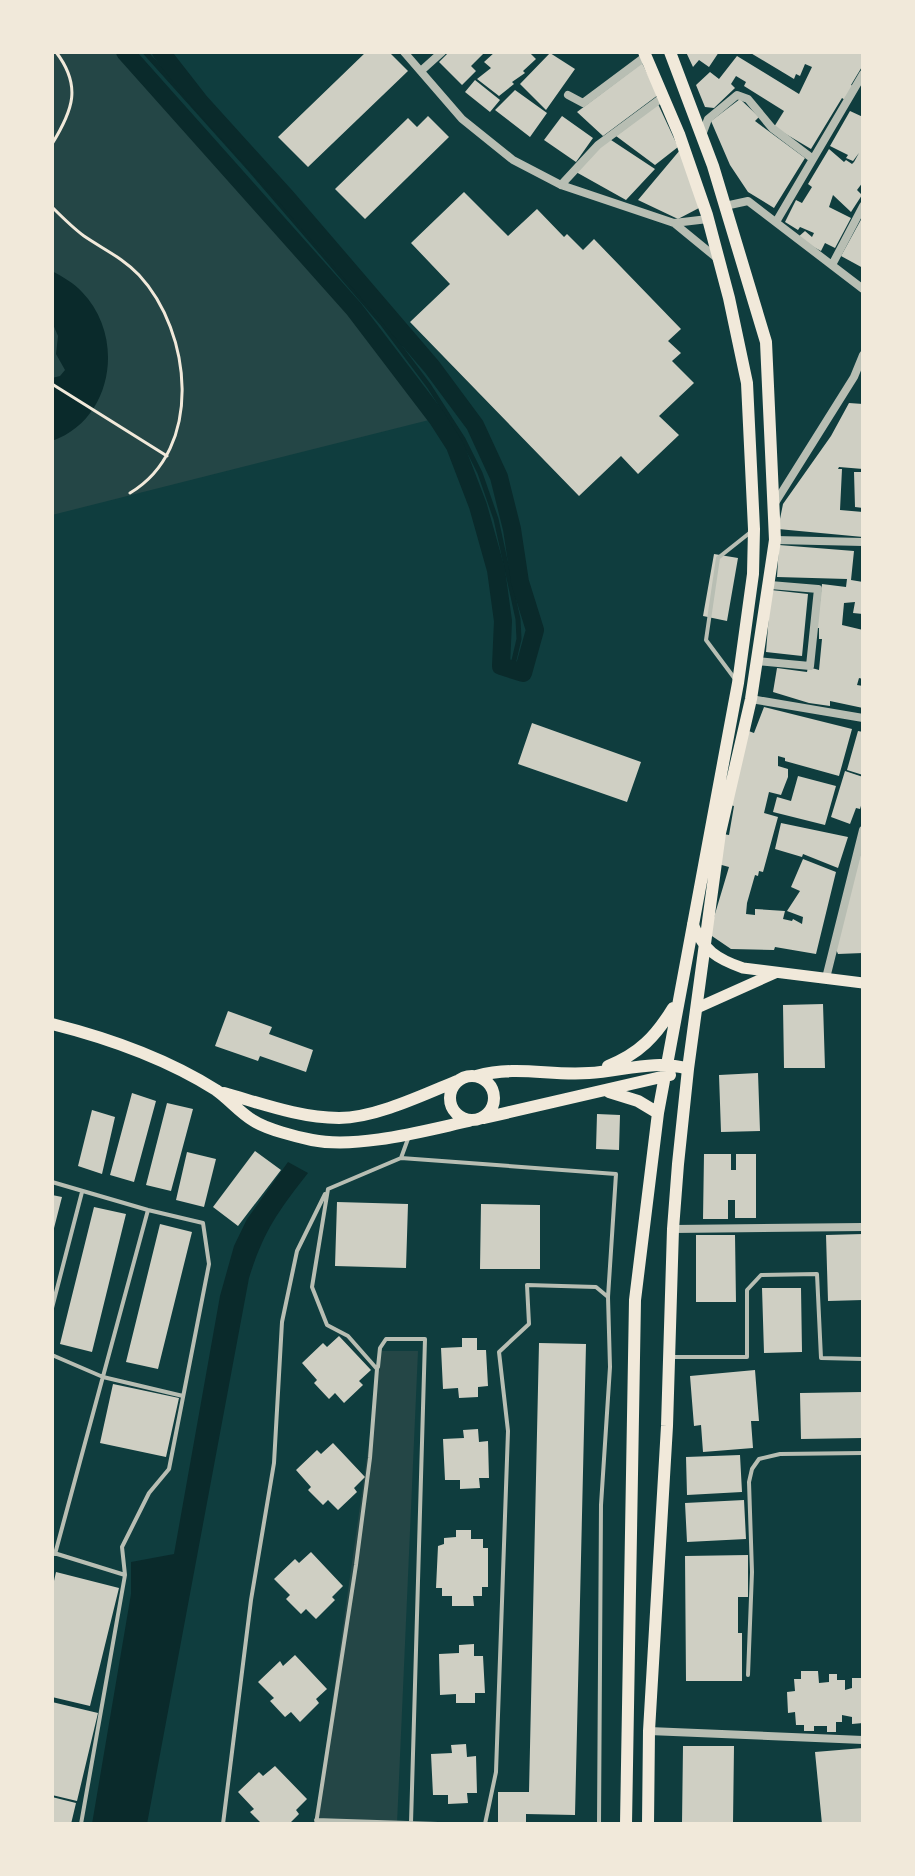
<svg xmlns="http://www.w3.org/2000/svg" width="915" height="1876" font-family="'PT Sans',sans-serif">
<style>
.green{fill:#244646}
.water{fill:#0a2a2b}
.lines{fill:none;stroke-linecap:round;stroke-linejoin:round}
.stream{stroke:#0a2a2b;stroke-width:5}
.canal{stroke:#0a2a2b;stroke-width:18}
.building{fill:#cfcfc3}
.path{stroke:#f1e9da;stroke-width:3}
.service{stroke:#b8beb3;stroke-width:4}
.minor{stroke:#b8beb3;stroke-width:8}
.secondary{stroke:#f1e9da;stroke-width:11}
.primary{stroke:#f1e9da;stroke-width:12}
</style>
<rect width="100%" height="100%" fill="#0f3d3e"/>
<path class="green" d="M52,52H125L354,309L437,418L52,515Z
M382,1351H418L397,1824H315Z"/>
<path class="water" d="M52,271C63,277 74,283 82,292C126,337 113,420 52,441V378L60,376L65,370L56,354L58,336L52,322Z
M288,1162L308,1173C279,1210 263,1232 249,1278L147,1824H92L131,1594V1562L174,1554L220,1296L234,1246L247,1219Z"/>
<g class="lines">
<path class="stream" d="M145,52L249,168L382,323L429,386L463,439L480,473L496,519L518,619L519,639L512,669"/>
<path class="canal" d="M125,52L354,309L437,418L455,446L478,506L496,570L503,621L501,666L523,673L535,630L520,582L512,529L499,477L475,425L432,367L287,198L200,102L161,52"/>
</g>
<path class="building" d="M366,52H389L408,71L308,167L278,137Z
M449,52H485L471,66L476,71L462,85L439,62Z
M495,52H529L536,59L523,71L525,73L512,82L514,84L499,96L477,79L491,68L484,62Z
M686,52H719L709,67L699,60L693,67Z
M749,52H863V65L851,85L853,86L845,100L842,98L811,149L774,127L784,111L744,86L746,82L736,76L731,84L735,88L714,108L705,107L696,85L710,72L719,79L737,56L799,94L812,67L805,64L800,76L796,74L794,79Z
M550,53L575,69L546,110L520,84Z
M642,63L658,95L603,136L577,112Z
M475,80L500,100L490,112L465,92Z
M515,90L547,113L530,137L495,110Z
M740,99L759,117L755,121L805,158L774,208L748,192L730,165L711,121Z
M658,104L678,147L655,165L616,136Z
M850,111L863,117V182L857,190L862,195L851,212L833,195L829,207L851,218L835,248L825,243L821,251L797,238L805,231L812,237L814,233L800,227L798,230L785,222L796,200L802,203L812,187L808,184L829,149L844,162L846,160L852,164L854,162L859,153L853,161L846,158L848,155L830,146Z
M428,116L449,137L365,219L335,189L408,118L417,127Z
M562,116L593,138L576,162L544,140Z
M608,138L655,169L626,200L576,172Z
M680,150L699,208L678,219L638,200Z
M464,192L508,236L537,209L564,237L567,234L583,250L594,239L681,329L668,341L681,353L672,361L694,383L659,416L679,435L638,474L621,456L579,496L410,322L450,284L411,243Z
M863,216V268L841,256Z
M849,403L863,404V469L839,467L838,469H842L840,510L863,512V537L778,529L783,504L831,436Z
M854,472H863V508L855,507Z
M779,545L854,551L851,580L863,582V614L853,613L855,602L844,603L842,625L863,630V679L859,678L857,685L863,686V708L830,701V706L809,703L773,692L777,668L807,672L808,667L819,670L822,639H819V628H817L822,584L846,587L847,579L777,577Z
M714,554L738,558L727,621L703,616Z
M771,590L808,594L802,656L766,652Z
M764,707L852,729L839,776L785,761V758L778,756V766L788,769V777L781,795L769,792L764,813L778,817L763,872L759,871L758,876L755,875L747,903L746,914L755,915V909L785,911L783,919L792,921L793,919L802,924L803,917L787,911L800,891L791,887L803,859L836,872L816,954L775,947L774,950L731,949L709,934L729,867L718,864L723,834L729,835L734,806L730,805L746,730L754,733Z
M532,723L641,762L627,802L518,764Z
M858,731L863,732V775L847,770Z
M845,771L863,777V799L860,809L856,808L850,824L831,817Z
M798,776L836,786L825,825L773,812L777,797L791,801Z
M781,823L848,837L838,868L803,854L802,857L775,849Z
M863,845V953L838,954L835,947Z
M823,1004L825,1068H784L783,1005Z
M228,1011L272,1027L269,1034L313,1050L306,1072L260,1056L258,1061L215,1046Z
M758,1073L760,1131L721,1132L719,1075Z
M132,1093L156,1101L134,1182L110,1175Z
M167,1103L193,1109L171,1191L146,1185Z
M92,1110L115,1117L102,1174L78,1166Z
M597,1114L620,1115L619,1150L596,1149Z
M255,1151L281,1170L238,1226L213,1207Z
M187,1152L216,1159L204,1207L176,1200Z
M704,1154H731V1170H736V1154H756V1218H735V1200H728V1219H703Z
M52,1195L62,1197L53,1232H52Z
M337,1202L408,1204L406,1268L335,1266Z
M481,1204L540,1205V1269H480Z
M94,1207L126,1214L92,1352L60,1344Z
M160,1224L192,1232L158,1369L126,1362Z
M863,1234V1300L828,1301L826,1235Z
M696,1235H735L736,1302H696Z
M762,1288H801L802,1352L764,1353Z
M339,1336L371,1370L359,1381L363,1385L344,1403L335,1393L329,1399L314,1383L317,1380L302,1363L323,1343L327,1347Z
M462,1338H477V1350H486L488,1386L478,1387V1397L459,1398L458,1388L443,1389L441,1348L462,1347Z
M539,1343L586,1344L575,1815L526,1814V1824H498V1792H529Z
M755,1370L759,1421H751L753,1448L703,1452L701,1425L694,1426L690,1376Z
M113,1384L179,1398L166,1457L100,1443Z
M863,1392V1438L801,1439L800,1393Z
M478,1429L479,1442L488,1441L489,1478H479L480,1488L460,1489V1480H445L443,1439L464,1438L463,1430Z
M333,1443L365,1477L354,1488L357,1492L338,1510L328,1500L323,1505L308,1490L311,1487L296,1470L317,1450L321,1454Z
M740,1455L742,1492L687,1495L686,1457Z
M744,1500L746,1539L687,1542L685,1503Z
M456,1530H471V1539H483V1548H488V1587H482V1596H473L474,1606H452V1596H442V1588H436L438,1546L444,1544V1538L456,1537Z
M311,1552L343,1586L332,1597L335,1600L316,1619L306,1609L301,1614L286,1599L290,1595L274,1579L295,1559L299,1563Z
M748,1555V1597H738V1633H742V1681H686L685,1556Z
M56,1572L119,1588L90,1706L52,1697V1590Z
M474,1644V1656H483L485,1693H475V1703H456V1694L440,1695L439,1654L459,1653V1645Z
M295,1655L327,1689L316,1699L319,1703L300,1722L291,1712L285,1717L270,1701L274,1698L258,1682L280,1661L283,1666Z
M801,1671H818L819,1683L829,1682V1674H837V1680H845V1690L852,1688V1678H863V1723L852,1724V1717L842,1715V1722H836V1732H827V1726H814V1731H804V1725H796L795,1712L788,1713L787,1692L795,1691L794,1679H801Z
M52,1702L98,1713L77,1801L52,1795Z
M466,1744L467,1757L476,1756L477,1793H467L468,1803L448,1804V1795H433L431,1754L452,1753L451,1745Z
M683,1746H734L733,1824H682Z
M863,1748V1824H822L815,1752Z
M275,1766L307,1799L296,1810L299,1814L289,1824H262L250,1812L254,1809L238,1792L259,1772L263,1776Z
M52,1797L76,1803L71,1824H52Z"/>
<g class="lines">
<path class="path" d="M52,144C73,110 82,86 56,52
M52,207C62,217 73,228 84,236C103,249 123,258 139,275C192,332 204,449 130,493
M52,384L167,456"/>
<path class="service" d="M735,679L706,640L718,558L752,531
M401,1158L616,1174L608,1297L610,1367L601,1505L599,1824
M52,1182L148,1210L203,1223L209,1264L169,1469L149,1493L122,1547L125,1575L81,1824
M52,1308L82,1192
M52,1355L103,1377L183,1396
M672,1357H747V1290L761,1275L817,1274L821,1358L863,1359
M378,1367L380,1348L386,1339H425L411,1823
M54,1553L125,1575
M55,1554L148,1210
M748,1675L752,1572L749,1482L752,1469L759,1459L780,1454L863,1453
M316,1820L438,1824
M223,1824L251,1600L274,1463L282,1322L297,1251L325,1194
M316,1824L356,1565L370,1458L377,1369L348,1336L327,1325L312,1287L328,1189L401,1158L409,1136
M485,1824L496,1772L508,1431L499,1352L529,1324L527,1285L596,1287L608,1297"/>
<path class="minor" d="M404,52L462,119L513,160L561,185L674,223L718,259
M422,70L442,52
M568,95L583,103L646,56
M702,135L708,119L737,95L748,99L772,128L813,159
M561,185L598,145L663,97
M725,206L748,201L863,289
M776,222L863,74
M674,223L708,219
M832,265L863,206
M775,503L854,377L863,355
M775,540L863,542
M756,661L810,666L818,589L770,585
M751,699L863,718
M826,978L863,830
M673,1229L863,1227
M649,1731L863,1740"/>
<path class="secondary" d="M693,924C703,950 717,959 743,968L863,983
M697,1008L775,973"/>
<path class="primary" d="M52,1024C108,1038 167,1059 216,1090C229,1099 240,1113 254,1121C266,1129 297,1137 312,1140C358,1149 423,1131 469,1121
M608,1066C639,1054 656,1036 673,1008
M450 1098a22 22 0 1 1 44 0a22 22 0 1 1-44 0Z
M476,1076C519,1065 548,1076 589,1073C623,1071 655,1059 688,1069
M609,1092L638,1101L658,1113
M224,1093C260,1103 300,1118 339,1118C375,1118 423,1095 457,1081
M484,1118L670,1075
M626,1824L635,1300L658,1113L738,683L753,574L754,529L747,383L729,298L707,215L679,134L644,52
M648,1824L649,1731L667,1426L673,1229L678,1164L688,1069L720,833L751,699L775,540L766,342L713,166L670,52"/>
</g>
<rect width="915" height="1876" fill="none" stroke="#f1e9da" stroke-width="108"/>
</svg>
